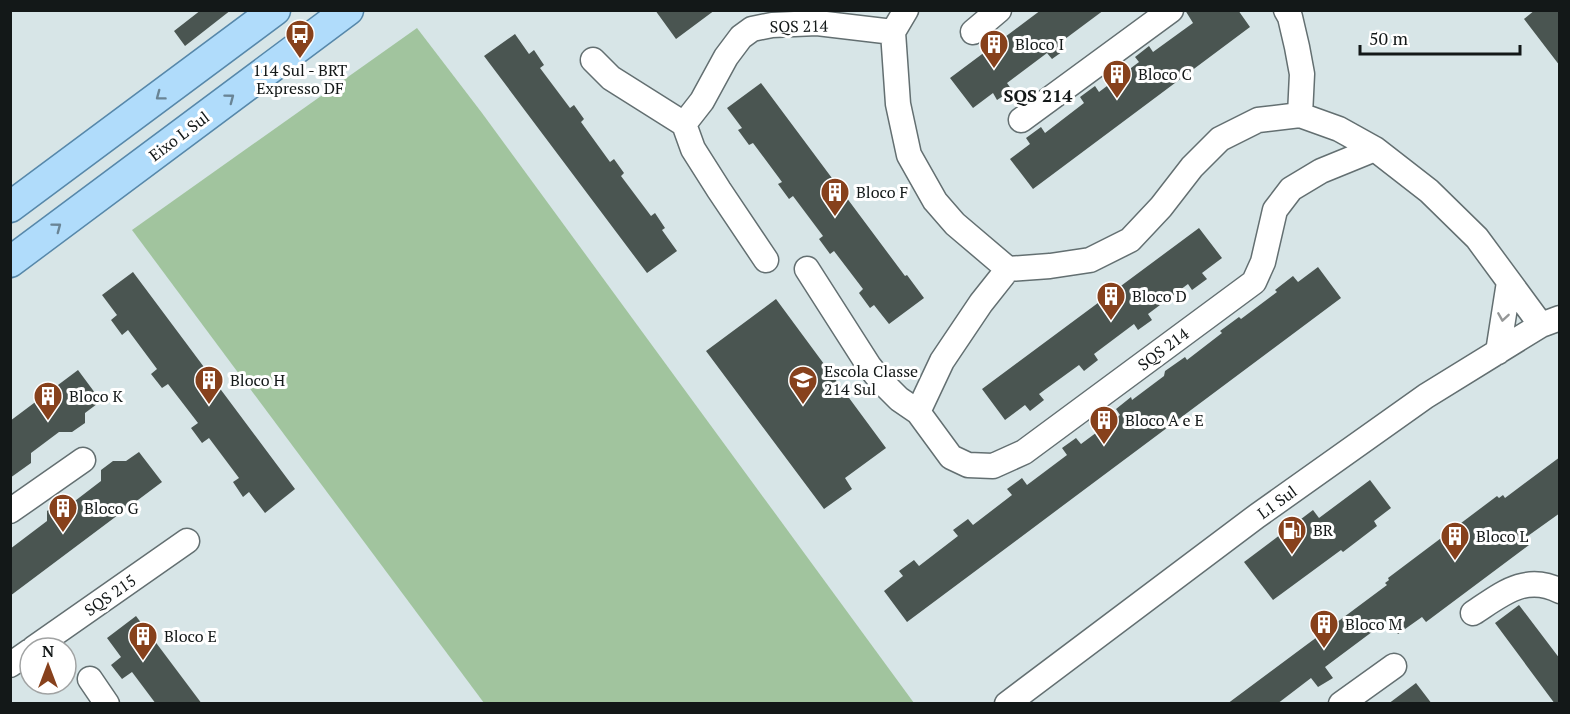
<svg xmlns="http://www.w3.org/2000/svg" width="1570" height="714" font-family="'PT Serif',serif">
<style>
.green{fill:#a1c49e}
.building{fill:#4a5551}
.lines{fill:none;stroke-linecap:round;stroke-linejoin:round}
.minor-casing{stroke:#636f71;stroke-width:27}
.major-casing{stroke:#5788aa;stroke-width:33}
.minor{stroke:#fff;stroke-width:24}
.major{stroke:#b0dcfb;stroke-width:30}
.oneway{stroke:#698495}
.oneway2{stroke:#959797}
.labels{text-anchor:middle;stroke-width:6;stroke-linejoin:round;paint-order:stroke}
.street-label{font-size:16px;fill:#131818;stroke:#fff}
.poi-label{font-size:16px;fill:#131818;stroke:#fff;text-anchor:start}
.neighbourhood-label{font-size:18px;font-weight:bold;fill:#131818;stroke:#fff}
</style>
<rect width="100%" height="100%" fill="#d7e5e7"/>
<path class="green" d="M417,28L482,113L914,703H484L132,230Z"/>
<path class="building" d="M201,10H231L185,46L174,31Z
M655,10H715L676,39Z
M1041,10H1104L1061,42L1066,49L1052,59L1047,53L1007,83L1012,90L997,100L993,93L973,108L950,78Z
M1185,10H1238L1250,27L1033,189L1010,159L1030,144L1026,138L1041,127L1045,133L1084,103L1080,97L1095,86L1099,92L1139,62L1135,57L1149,46L1153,52L1193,23Z
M1535,10H1560V66L1524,19Z
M515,34L529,54L534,50L544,65L540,68L570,108L574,105L584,119L581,122L610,162L614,159L624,173L621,176L651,216L655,213L665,228L662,230L677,251L647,273L484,56Z
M761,83L905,276L907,275L924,298L889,324L874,305L870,308L859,293L863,289L834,251L830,254L819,239L823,236L793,196L789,199L778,184L782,182L753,143L749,145L738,130L742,128L727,108Z
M1199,228L1222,258L1202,273L1207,279L1192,290L1188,284L1148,314L1152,320L1138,330L1134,324L1094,354L1098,360L1084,371L1079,365L1039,394L1044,400L1030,411L1025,405L1005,420L982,389Z
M1318,267L1341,298L907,622L884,591L903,576L899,571L914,560L919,566L958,536L953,530L968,519L973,525L1012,495L1007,489L1022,478L1027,485L1067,455L1062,448L1076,438L1081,444L1120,415L1116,409L1131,397L1132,400L1164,376L1165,371L1185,357L1187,360L1222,333L1220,331L1239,317L1241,319L1277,292L1275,290L1293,276L1298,282Z
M133,272L295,489L265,513L249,492L243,497L233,482L239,478L209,438L202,443L191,428L198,423L168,384L162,388L151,374L157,369L128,330L122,335L111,320L117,315L102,295Z
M776,299L886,448L845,478L852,489L824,509L706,351Z
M78,370L101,401L85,413V423L72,432H59L31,453V463L10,478V421Z
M139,452L162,482L10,596V549L47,521V511L59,502L71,504L101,481V470L113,461H126Z
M1560,457V513L1525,538L1529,545L1426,622L1422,617L1398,634L1388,620L1325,667L1333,678L1318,687L1311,678L1277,704H1227L1387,585L1385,583L1389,580L1388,578L1497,496L1499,498L1503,495L1505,498Z
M1370,480L1391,508L1374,521L1377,526L1343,552L1341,550L1273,600L1244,562L1313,510L1319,518Z
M1519,605L1560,659V704H1555L1495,623Z
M136,616L202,704H156L132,672L122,679L111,665L121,657L107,638Z
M1416,683L1432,704H1388Z"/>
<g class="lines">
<g class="minor-casing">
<path id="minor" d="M906,10L893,32L898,104L909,155L935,201L955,224L1008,269L1050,266L1090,260L1130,240L1161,207L1192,167L1220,139L1258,120L1300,115L1339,129L1375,149L1429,191L1477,238L1541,325
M1286,10L1290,17L1297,47L1302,74L1300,115
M973,32L999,10
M593,60L611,78L684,124
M1021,120L1171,10
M766,260L719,190L693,149L684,124L702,101L726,57L741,37L752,29L772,25L817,23L893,32
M807,269L869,366L881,381L899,399L918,412L951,457L968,465L993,466L1024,452L1254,282L1263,262L1275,210L1291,189L1321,171L1375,149
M1498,352L1509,282
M918,412L942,361L981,303L1008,269
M10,511L83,460
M1473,613C1501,595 1525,573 1560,591
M34,648L187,541
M10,665L30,651
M90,679L107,704
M1007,704L1257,516L1426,396L1541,325L1560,318
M1341,704L1394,666"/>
</g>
<g class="major-casing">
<path id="major" d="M10,207L275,10
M10,262L348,10"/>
</g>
<use href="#minor" class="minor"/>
<use href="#major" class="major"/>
</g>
<defs><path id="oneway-chevron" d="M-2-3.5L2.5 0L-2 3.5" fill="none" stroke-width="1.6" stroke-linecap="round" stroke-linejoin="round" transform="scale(1.5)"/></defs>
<g class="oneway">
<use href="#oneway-chevron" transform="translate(160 96) rotate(143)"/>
<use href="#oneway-chevron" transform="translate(230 98) rotate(-37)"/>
<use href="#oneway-chevron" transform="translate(57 227) rotate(-37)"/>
</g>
<use class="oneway2" href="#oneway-chevron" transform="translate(1503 317) rotate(99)"/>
<defs>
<g id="bus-pin" transform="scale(1.5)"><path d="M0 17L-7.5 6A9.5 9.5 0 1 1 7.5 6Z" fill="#87411c" stroke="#fff"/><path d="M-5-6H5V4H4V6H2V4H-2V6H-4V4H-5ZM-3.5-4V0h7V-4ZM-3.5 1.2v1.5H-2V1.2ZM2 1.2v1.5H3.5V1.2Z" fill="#fff"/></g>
<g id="building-pin" transform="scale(1.5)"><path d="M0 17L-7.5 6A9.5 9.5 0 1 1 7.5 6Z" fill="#87411c" stroke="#fff"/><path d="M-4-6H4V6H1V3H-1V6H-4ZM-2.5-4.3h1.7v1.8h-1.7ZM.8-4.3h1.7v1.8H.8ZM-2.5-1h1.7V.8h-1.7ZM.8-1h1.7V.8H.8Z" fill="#fff"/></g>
<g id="school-pin" transform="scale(1.5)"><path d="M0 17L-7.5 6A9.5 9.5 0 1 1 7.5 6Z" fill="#87411c" stroke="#fff"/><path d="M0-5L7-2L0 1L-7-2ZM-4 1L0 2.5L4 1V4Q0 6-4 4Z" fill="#fff"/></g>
<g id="fuel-pin" transform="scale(1.5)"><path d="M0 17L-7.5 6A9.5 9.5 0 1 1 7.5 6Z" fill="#87411c" stroke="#fff"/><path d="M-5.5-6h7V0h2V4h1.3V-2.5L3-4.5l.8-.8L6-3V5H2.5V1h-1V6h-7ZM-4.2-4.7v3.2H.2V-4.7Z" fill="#fff"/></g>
</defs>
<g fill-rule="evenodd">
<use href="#bus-pin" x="300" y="34"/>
<use href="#building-pin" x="994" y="44"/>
<use href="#building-pin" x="1117" y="74"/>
<use href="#building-pin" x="835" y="192"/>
<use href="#building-pin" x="1111" y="296"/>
<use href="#building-pin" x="209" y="380"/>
<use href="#school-pin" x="803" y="380"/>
<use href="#building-pin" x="48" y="396"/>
<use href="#building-pin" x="1104" y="420"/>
<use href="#building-pin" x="63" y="508"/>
<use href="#fuel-pin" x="1292" y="530"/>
<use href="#building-pin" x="1455" y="536"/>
<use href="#building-pin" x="1324" y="624"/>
<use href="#building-pin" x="143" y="636"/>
</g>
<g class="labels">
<g class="street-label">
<text transform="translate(799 26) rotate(-1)" y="6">SQS 214</text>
<text transform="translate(179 136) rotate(-37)" y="6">Eixo L Sul</text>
<text transform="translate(1163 349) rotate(-37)" y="6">SQS 214</text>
<text transform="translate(1277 502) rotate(-36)" y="6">L1 Sul</text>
<text transform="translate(110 595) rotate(-35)" y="6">SQS 215</text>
</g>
<g class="poi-label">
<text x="1015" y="50">Bloco I</text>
<text x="300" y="76" text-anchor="middle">114 Sul - BRT<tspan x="300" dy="18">Expresso DF</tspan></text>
<text x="1138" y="80">Bloco C</text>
<text x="856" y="198">Bloco F</text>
<text x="1132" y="302">Bloco D</text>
<text x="824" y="377">Escola Classe<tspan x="824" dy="18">214 Sul</tspan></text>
<text x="230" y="386">Bloco H</text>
<text x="69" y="402">Bloco K</text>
<text x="1125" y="426">Bloco A e E</text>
<text x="84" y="514">Bloco G</text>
<text x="1313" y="536">BR</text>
<text x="1476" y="542">Bloco L</text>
<text x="1345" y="630">Bloco M</text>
<text x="164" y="642">Bloco E</text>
</g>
<g class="neighbourhood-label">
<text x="1038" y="102">SQS 214</text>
</g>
</g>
<rect width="1570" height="714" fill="none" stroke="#131818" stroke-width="24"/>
<g transform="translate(48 666)"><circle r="28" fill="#ffffff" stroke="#a1a3a3" stroke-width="1.5"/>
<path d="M0-4.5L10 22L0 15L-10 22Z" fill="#87411c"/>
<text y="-9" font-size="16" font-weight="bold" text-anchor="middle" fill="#131818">N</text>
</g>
<path d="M1360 45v9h160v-9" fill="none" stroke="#131818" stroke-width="3"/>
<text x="1369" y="45" font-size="18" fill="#131818" stroke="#ffffff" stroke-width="4.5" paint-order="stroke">50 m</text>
</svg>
